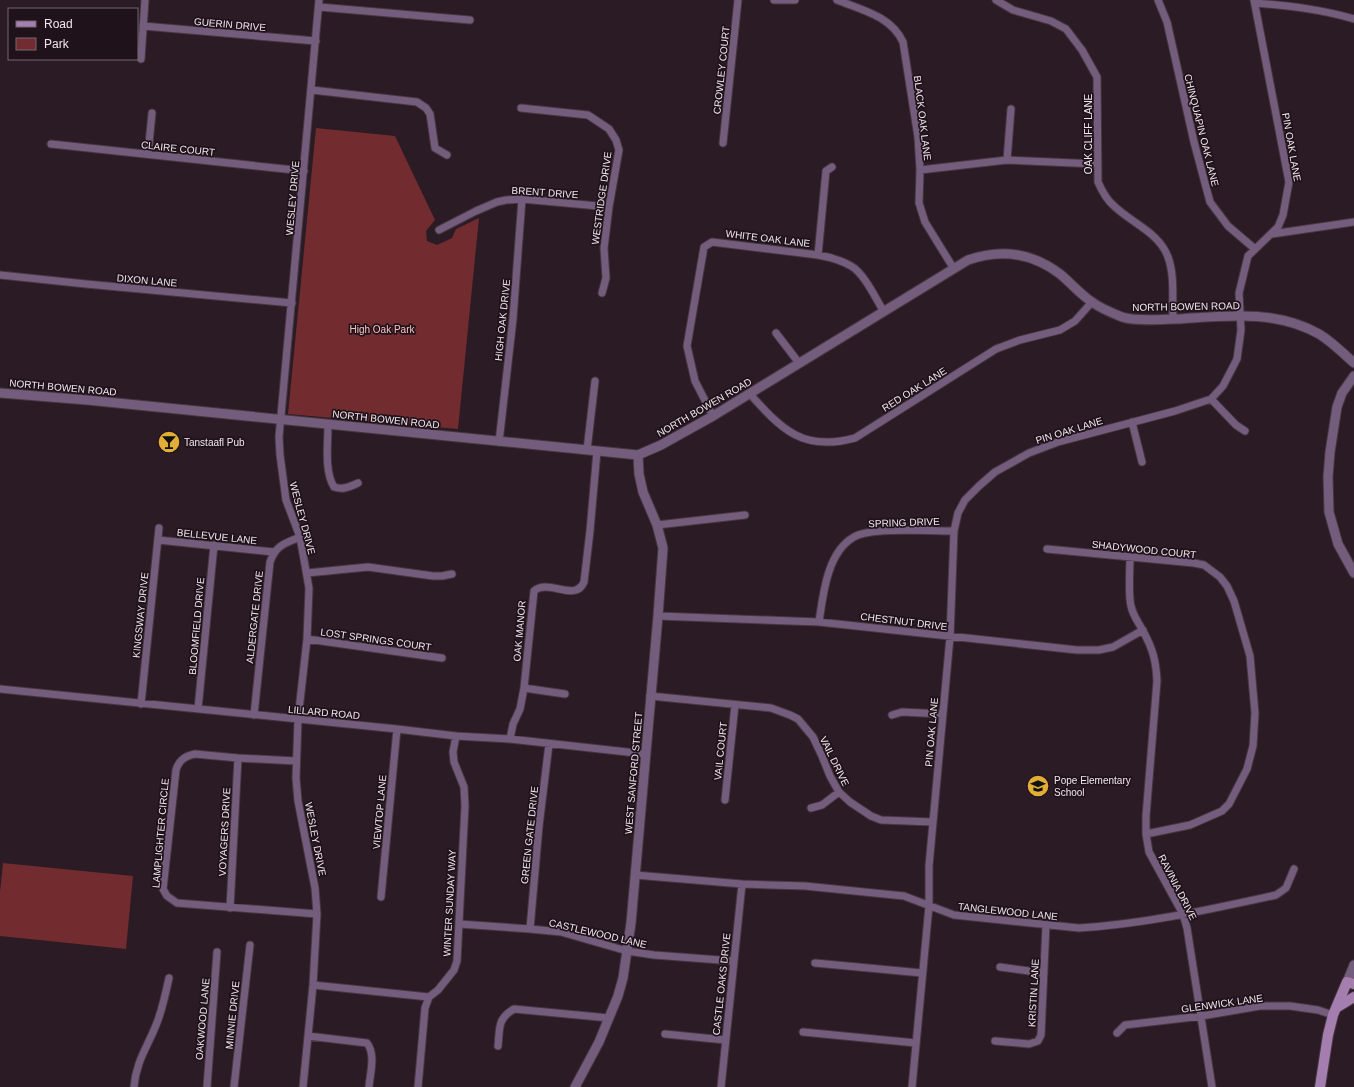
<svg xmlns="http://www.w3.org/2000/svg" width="1354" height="1087" font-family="Arial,sans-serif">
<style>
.green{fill:#722b2e}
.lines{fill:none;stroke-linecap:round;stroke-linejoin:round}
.minor-casing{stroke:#463741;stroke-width:9}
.tertiary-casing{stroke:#463741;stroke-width:11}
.secondary-casing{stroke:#463741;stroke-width:12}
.minor{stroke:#745c7c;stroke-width:7}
.tertiary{stroke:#745c7c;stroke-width:9}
.secondary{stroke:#a57eb0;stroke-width:10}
.labels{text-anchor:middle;stroke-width:3.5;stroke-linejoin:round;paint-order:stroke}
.street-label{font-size:10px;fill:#f0e6ec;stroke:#20121b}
.park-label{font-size:10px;fill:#f8c2c0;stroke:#20121b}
.poi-label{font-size:10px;fill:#f0e6ec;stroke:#20121b;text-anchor:start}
</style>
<rect width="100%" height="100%" fill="#2a1b25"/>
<path class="green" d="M316,128L395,136L435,220L426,231L427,241L437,245L452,238L456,229L479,218L458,429L288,414Z
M3,863L133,876L126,949L0,936V892Z"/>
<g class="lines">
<g class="minor-casing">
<path id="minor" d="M774,0H795
M837,0C862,10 891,16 903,42L918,137L920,170L919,203L925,222L954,269
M996,0L1013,10L1051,21L1066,29L1082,50L1097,77L1098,182C1102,191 1106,199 1113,205C1131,223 1159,232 1168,257C1175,276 1172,299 1173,319
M1158,0L1167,22L1194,142L1210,202L1228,226L1255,249
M1255,3C1290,6 1320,9 1354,19
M319,7L470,20
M143,26L316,41
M141,59L145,0
M312,90L417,102L426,108L430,114L435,148L447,155
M521,108L588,115L609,129L616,140L619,150L609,207L604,248L606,278L602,293
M723,143L738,0
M51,144L304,171
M148,154L152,113
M1007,160L1011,109
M920,170L1007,160L1097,164
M439,230L476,211L497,202L506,200L522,199L609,207
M1272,234L1354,222
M818,255L826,171L832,167
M0,275L86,284L292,303
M776,333L799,363
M749,393C782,430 803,452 855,438L996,349L1020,340L1060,330L1075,321L1092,302
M1211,399L1236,425L1245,431
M713,416L695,381L687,346L704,247L712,242L818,255C829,257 841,260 851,266C864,273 876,299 884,312
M1132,422L1142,462
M328,425C328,443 324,471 334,487C343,490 349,487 358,483
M499,442L513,319L522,199
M587,450L595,381
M657,525L745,515
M158,540L274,552
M1047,549L1194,563L1204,565L1220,577L1227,586L1234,601L1250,656L1255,713L1253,746L1247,769L1229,804L1222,811L1190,825L1146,834
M1130,557C1130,570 1128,594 1131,606C1133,616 1139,623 1143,631C1153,649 1156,661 1157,681L1146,816V834L1149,852L1183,914L1187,928L1212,1087
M307,573L368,567L433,576H442L452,574
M658,616L819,622L1077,650H1099L1113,647L1143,630
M819,622C823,595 827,552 854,537C871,527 932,531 954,531
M307,639L442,658
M524,688L565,694
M0,689L397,729L456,736L510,739L645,754
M650,696L771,708L790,715L798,719L813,737L822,756L830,776L839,792L850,802L871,816L881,820L933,822
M141,704L159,528
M198,709L214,545
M254,715L270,562C276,545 284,544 300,537
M892,715L902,712L943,714
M510,739L513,724L520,709L524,688L534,591C549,578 575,603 584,582L590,531L597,451
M296,761L238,758L195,754C185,756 179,760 176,770L163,889L167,896L177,903L317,914
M725,800L735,705
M811,808L822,805L839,792
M635,875L742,884L805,886L904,896L954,915L1079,928C1145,924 1211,909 1276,895L1286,888L1294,869
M381,897L397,729
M230,908L238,758
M459,924L530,929L561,932L627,951L654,955L733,961
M530,929L539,826L549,744
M815,963L922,973
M1000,967L1044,973
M313,985L429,997
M803,1032L916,1043
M1117,1033L1125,1025L1202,1016L1260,1006H1290L1318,1010L1333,1015
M665,1034L725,1040
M308,1036L367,1043C376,1055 370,1073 369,1087
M995,1041L1029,1044L1038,1041L1041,1035L1046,925
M498,1046C500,1028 497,1019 514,1009L609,1018
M134,1087C136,1060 149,1045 158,1020C163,1006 166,992 169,978
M207,1087L217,952
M234,1087L250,945
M303,1087L313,985L317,914L315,888L298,801L296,778L298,719L307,639L309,588L300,537L286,500L280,455L279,437L319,0
M418,1087L425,1008L429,997L438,990L454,970L457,961L465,806L464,787L454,762L453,752L456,736
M721,1087L742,884
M912,1087L929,906V866L950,637L954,531L958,513L965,500L979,486L995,472L1029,453L1058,442L1175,411L1211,399L1223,386L1237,359L1241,330L1239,293L1248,256L1278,227L1283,215L1289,182L1254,0"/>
</g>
<g class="tertiary-casing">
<path id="tertiary" d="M1354,376L1342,393L1337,407L1330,452L1328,477L1329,512L1338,544L1354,573
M0,393L87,400L638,455L661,445L713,416L968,260C1002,248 1032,253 1060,274C1071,283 1080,294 1092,302C1100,308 1112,313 1122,317C1137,322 1161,319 1176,319C1225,316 1275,309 1319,334C1331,341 1344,354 1354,363
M1347,982L1354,965
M575,1087L599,1042L618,996L623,978L631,923L658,616L663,548L657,525L643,492L639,474L638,455"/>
</g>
<g class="secondary-casing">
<path id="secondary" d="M1336,1008L1354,997
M1320,1087L1328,1035L1333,1015L1347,982L1354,984"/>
</g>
<use href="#minor" class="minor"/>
<use href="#tertiary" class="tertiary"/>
<use href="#secondary" class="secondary"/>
</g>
<defs>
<g id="bar-disc" transform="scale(1.15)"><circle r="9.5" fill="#e3ae35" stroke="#20121b"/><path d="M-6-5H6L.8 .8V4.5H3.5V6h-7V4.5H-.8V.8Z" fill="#111"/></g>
<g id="school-disc" transform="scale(1.15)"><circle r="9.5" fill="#e3ae35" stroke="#20121b"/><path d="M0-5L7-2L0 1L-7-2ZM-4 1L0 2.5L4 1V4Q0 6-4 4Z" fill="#111"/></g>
</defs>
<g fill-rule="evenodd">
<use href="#bar-disc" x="169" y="442"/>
<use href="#school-disc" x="1038" y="786"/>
</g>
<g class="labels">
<g class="street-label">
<text transform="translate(230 24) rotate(5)" y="4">GUERIN DRIVE</text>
<text transform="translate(721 70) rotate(-84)" y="4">CROWLEY COURT</text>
<text transform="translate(923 118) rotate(83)" y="4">BLACK OAK LANE</text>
<text transform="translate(1202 130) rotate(76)" y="4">CHINQUAPIN OAK LANE</text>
<text transform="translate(1088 134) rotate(-90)" y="4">OAK CLIFF LANE</text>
<text transform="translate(1292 147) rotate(80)" y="4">PIN OAK LANE</text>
<text transform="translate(178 148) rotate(6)" y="4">CLAIRE COURT</text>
<text transform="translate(545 192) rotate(4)" y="4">BRENT DRIVE</text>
<text transform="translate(292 198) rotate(-85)" y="4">WESLEY DRIVE</text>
<text transform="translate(601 198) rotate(-82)" y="4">WESTRIDGE DRIVE</text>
<text transform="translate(768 238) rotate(7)" y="4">WHITE OAK LANE</text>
<text transform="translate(147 280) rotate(5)" y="4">DIXON LANE</text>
<text transform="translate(1186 306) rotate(-1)" y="4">NORTH BOWEN ROAD</text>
<text transform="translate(502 320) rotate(-84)" y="4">HIGH OAK DRIVE</text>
<text transform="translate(63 387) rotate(5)" y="4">NORTH BOWEN ROAD</text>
<text transform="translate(914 389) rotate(-32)" y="4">RED OAK LANE</text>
<text transform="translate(704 407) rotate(-30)" y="4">NORTH BOWEN ROAD</text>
<text transform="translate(386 419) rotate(6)" y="4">NORTH BOWEN ROAD</text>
<text transform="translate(1069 430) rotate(-17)" y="4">PIN OAK LANE</text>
<text transform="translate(303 518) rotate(75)" y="4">WESLEY DRIVE</text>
<text transform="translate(904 522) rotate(-2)" y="4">SPRING DRIVE</text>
<text transform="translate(217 536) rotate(6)" y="4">BELLEVUE LANE</text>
<text transform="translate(1144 549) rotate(6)" y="4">SHADYWOOD COURT</text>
<text transform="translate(140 615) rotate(-84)" y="4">KINGSWAY DRIVE</text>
<text transform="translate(254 617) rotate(-84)" y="4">ALDERGATE DRIVE</text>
<text transform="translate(904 621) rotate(7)" y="4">CHESTNUT DRIVE</text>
<text transform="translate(196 626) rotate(-85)" y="4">BLOOMFIELD DRIVE</text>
<text transform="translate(519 631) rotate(-85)" y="4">OAK MANOR</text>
<text transform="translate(376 639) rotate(8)" y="4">LOST SPRINGS COURT</text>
<text transform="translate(324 712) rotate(5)" y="4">LILLARD ROAD</text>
<text transform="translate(931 732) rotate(-85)" y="4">PIN OAK LANE</text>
<text transform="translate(720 751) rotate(-84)" y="4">VAIL COURT</text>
<text transform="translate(835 761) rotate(64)" y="4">VAIL DRIVE</text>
<text transform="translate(633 773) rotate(-85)" y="4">WEST SANFORD STREET</text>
<text transform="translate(379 812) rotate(-85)" y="4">VIEWTOP LANE</text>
<text transform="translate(224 832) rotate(-87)" y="4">VOYAGERS DRIVE</text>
<text transform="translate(160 833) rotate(-85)" y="4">LAMPLIGHTER CIRCLE</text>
<text transform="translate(529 835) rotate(-84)" y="4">GREEN GATE DRIVE</text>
<text transform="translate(316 839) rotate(79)" y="4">WESLEY DRIVE</text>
<text transform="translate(1178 887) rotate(63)" y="4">RAVINIA DRIVE</text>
<text transform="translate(449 903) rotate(-87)" y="4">WINTER SUNDAY WAY</text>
<text transform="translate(1008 911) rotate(6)" y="4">TANGLEWOOD LANE</text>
<text transform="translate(598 933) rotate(13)" y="4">CASTLEWOOD LANE</text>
<text transform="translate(721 984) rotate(-84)" y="4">CASTLE OAKS DRIVE</text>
<text transform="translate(1033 993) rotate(-87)" y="4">KRISTIN LANE</text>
<text transform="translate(1222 1003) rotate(-8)" y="4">GLENWICK LANE</text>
<text transform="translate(232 1015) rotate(-84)" y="4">MINNIE DRIVE</text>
<text transform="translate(202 1019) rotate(-85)" y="4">OAKWOOD LANE</text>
</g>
<g class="park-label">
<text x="382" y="333">High Oak Park</text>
</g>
<g class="poi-label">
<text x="184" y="446">Tanstaafl Pub</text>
<text x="1054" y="784">Pope Elementary<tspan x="1054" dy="12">School</tspan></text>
</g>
</g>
<rect x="8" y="8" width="130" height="52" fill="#20121b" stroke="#73676f"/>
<rect x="16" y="21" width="20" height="6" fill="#a57eb0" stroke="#73676f"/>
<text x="44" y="28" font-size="12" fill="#f0e6ec">Road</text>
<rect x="16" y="38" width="20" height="12" fill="#722b2e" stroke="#73676f"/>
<text x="44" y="48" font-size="12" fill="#f0e6ec">Park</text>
</svg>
